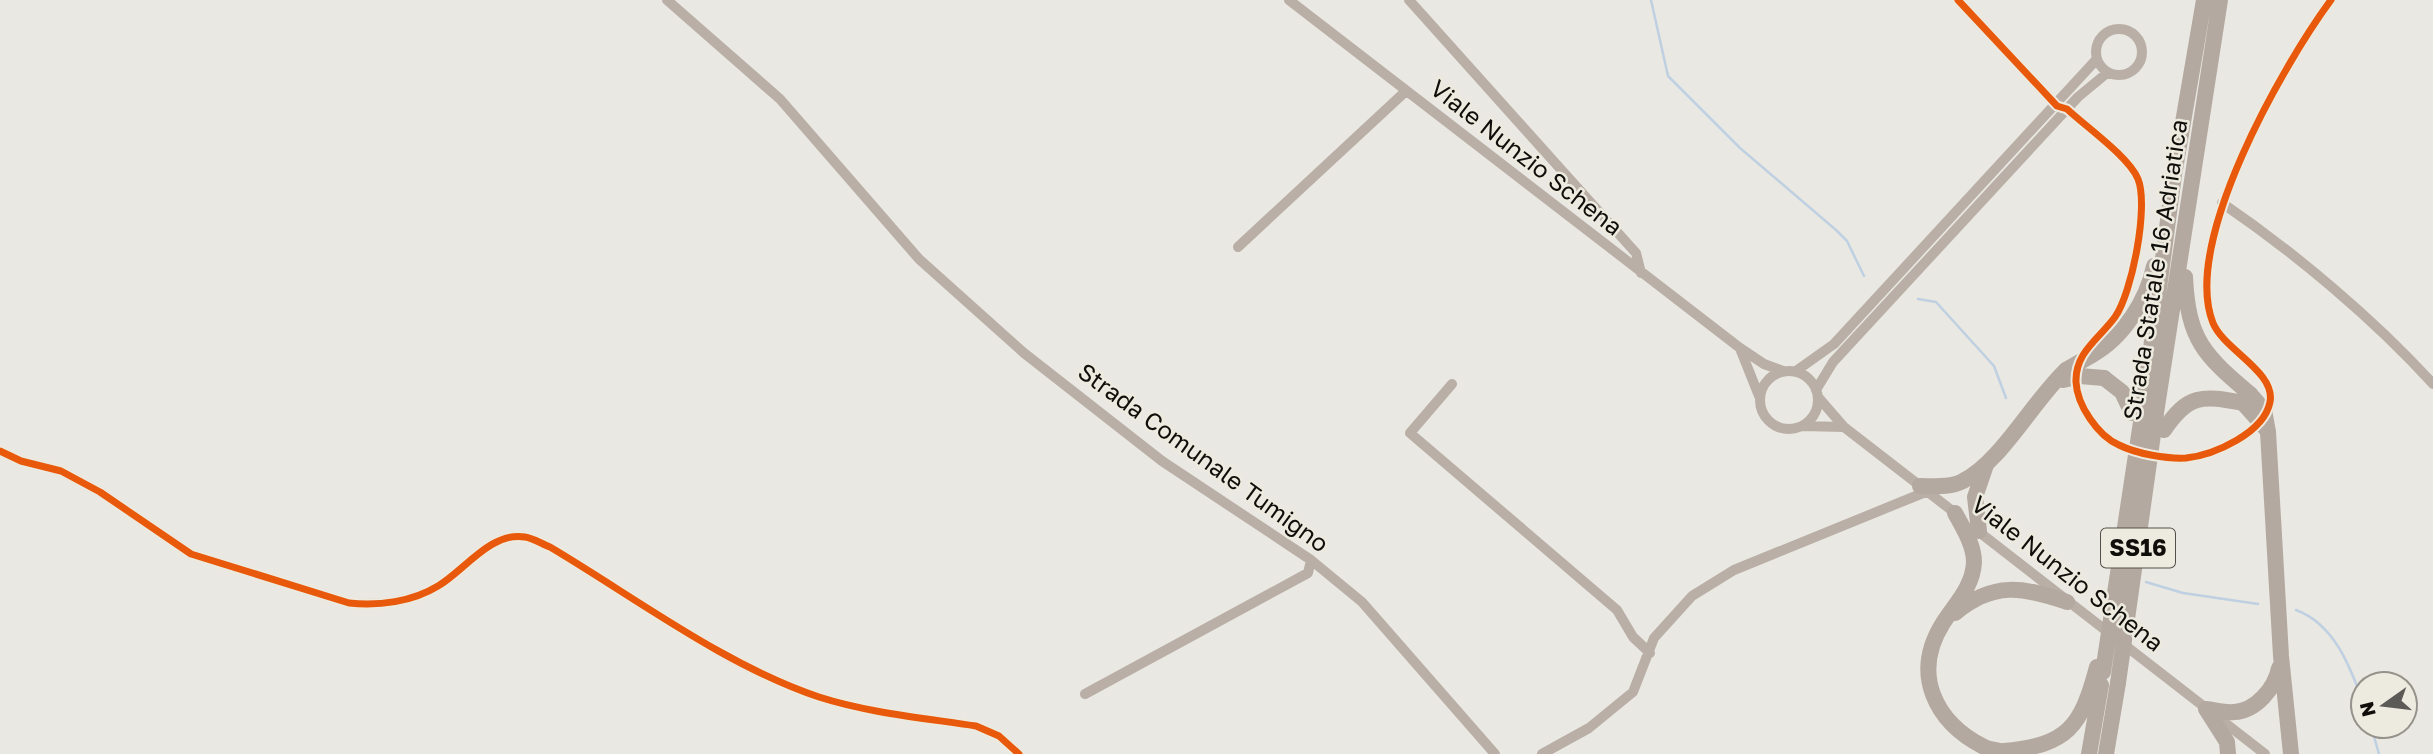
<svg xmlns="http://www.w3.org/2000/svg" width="2433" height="754" font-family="'Golos Text',sans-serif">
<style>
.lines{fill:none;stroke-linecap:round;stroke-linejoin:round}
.stream{stroke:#bed0e1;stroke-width:2.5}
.minor{stroke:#b9afa7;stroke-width:10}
.highway{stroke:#b4a9a0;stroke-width:16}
.highway-bridge{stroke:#b4a9a0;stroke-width:16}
.cycleway-casing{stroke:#edeadf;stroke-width:11}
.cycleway{stroke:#e8590c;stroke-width:7}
.labels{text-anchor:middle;stroke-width:5;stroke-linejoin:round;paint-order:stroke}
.shield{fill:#edeadf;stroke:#52504a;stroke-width:2}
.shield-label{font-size:23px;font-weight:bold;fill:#0f0e0a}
.street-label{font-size:24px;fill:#0f0e0a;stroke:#edeadf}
</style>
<rect width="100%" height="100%" fill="#eae8e2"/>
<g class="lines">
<path class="stream" d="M1651,0L1668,76L1740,148L1836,230L1847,241L1864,276
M1918,299L1936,302L1994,366L2006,398
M2146,582L2183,593L2258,604
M2296,610C2334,624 2350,666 2363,702
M2371,726L2379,754"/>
<path class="minor" d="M667,0L780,99L919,259L1024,353L1162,461L1311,560L1362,602L1495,754
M1289,0L1740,348L1764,364L1783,371
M1409,0L1636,253L1641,273
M1958,0L2057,106L2067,109C2085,126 2129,157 2138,179C2149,206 2132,293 2115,317C2099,339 2075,352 2076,382C2077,405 2098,436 2119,445C2137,454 2167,459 2186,458C2214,455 2264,433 2270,402C2276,372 2224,350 2213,323C2181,243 2283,65 2331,0
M2096 52a23 23 0 1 1 46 0a23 23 0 1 1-46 0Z
M2222,203C2294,252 2374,319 2433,384
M1238,247L1406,91
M1741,351L1759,396
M1760 400a29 29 0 1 1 58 0a29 29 0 1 1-58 0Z
M1796,371L1834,344L2096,60
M1452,384L1410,433L1617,610L1633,637L1650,653
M1816,390L1833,362L2078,97L2107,73
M1818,397L1844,427L1959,516
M1803,426L1844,427
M0,451L21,461L61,471L100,492L191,554L349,603C379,606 412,602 438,586C464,571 491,531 525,537C533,538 542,544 550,547C636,598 724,665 819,697C869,713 924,718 976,726L999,736L1019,754
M1974,528L2265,754
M1085,694L1308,573L1311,560
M1542,754L1589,728L1633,692L1654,638L1692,596L1734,570L1928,491"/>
<path class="highway" d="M2185,277C2188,340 2204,355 2250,394
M2092,355C2123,338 2147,300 2154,266
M2104,378L2122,392L2132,413
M2143,409L2174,175L2204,0
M2156,413L2220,0
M2164,430C2188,394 2202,395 2243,403
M2268,432L2281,656L2291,754
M1920,486C1934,486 1950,488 1963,481C2001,462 2033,401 2066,370
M1955,513C1963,528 1974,545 1974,562C1973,587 1955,604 1943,623C1911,674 1935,722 1984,747C1992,751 2002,750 2010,754
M1979,531L1975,497L1986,465
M1955,613C1994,581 2023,587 2067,602
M2206,709C2215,710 2225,713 2234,712C2256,711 2275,688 2279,668
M2206,709L2227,742L2228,754
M2004,751C2068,745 2081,727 2097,667
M2089,754L2101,685
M2106,754L2118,683"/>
<path class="highway-bridge" d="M2066,370L2092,355
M2063,380L2080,376L2104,378
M2250,394L2264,410L2268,432
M2243,403L2267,430
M2103,672L2143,409
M2118,683L2156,413"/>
<g class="cycleway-casing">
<path id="cycleway" d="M1958,0L2057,106L2067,109C2085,126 2129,157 2138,179C2149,206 2132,293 2115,317C2099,339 2075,352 2076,382C2077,405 2098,436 2119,445C2137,454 2167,459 2186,458C2214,455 2264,433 2270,402C2276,372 2224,350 2213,323C2181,243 2283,65 2331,0
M0,451L21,461L61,471L100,492L191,554L349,603C379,606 412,602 438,586C464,571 491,531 525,537C533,538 542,544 550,547C636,598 724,665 819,697C869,713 924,718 976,726L999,736L1019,754"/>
</g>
<use href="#cycleway" class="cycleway"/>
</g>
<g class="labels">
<rect class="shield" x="2101" y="528.5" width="74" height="39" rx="5"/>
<g class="shield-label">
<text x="2138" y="556">SS16</text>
</g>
<g class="street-label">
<text transform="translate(1526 158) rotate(38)" y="8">Viale Nunzio Schena</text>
<text transform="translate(2156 270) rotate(-81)" y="8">Strada Statale 16 Adriatica</text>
<text transform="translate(1203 458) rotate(36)" y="8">Strada Comunale Tumigno</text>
<text transform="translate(2067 574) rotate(38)" y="8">Viale Nunzio Schena</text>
</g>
</g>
<g transform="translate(2384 705) rotate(256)"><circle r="33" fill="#edeadf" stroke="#94928a" stroke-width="2"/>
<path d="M0-5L12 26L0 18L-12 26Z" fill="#5c5a56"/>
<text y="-10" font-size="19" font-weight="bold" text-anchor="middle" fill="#0f0e0a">N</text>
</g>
</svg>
